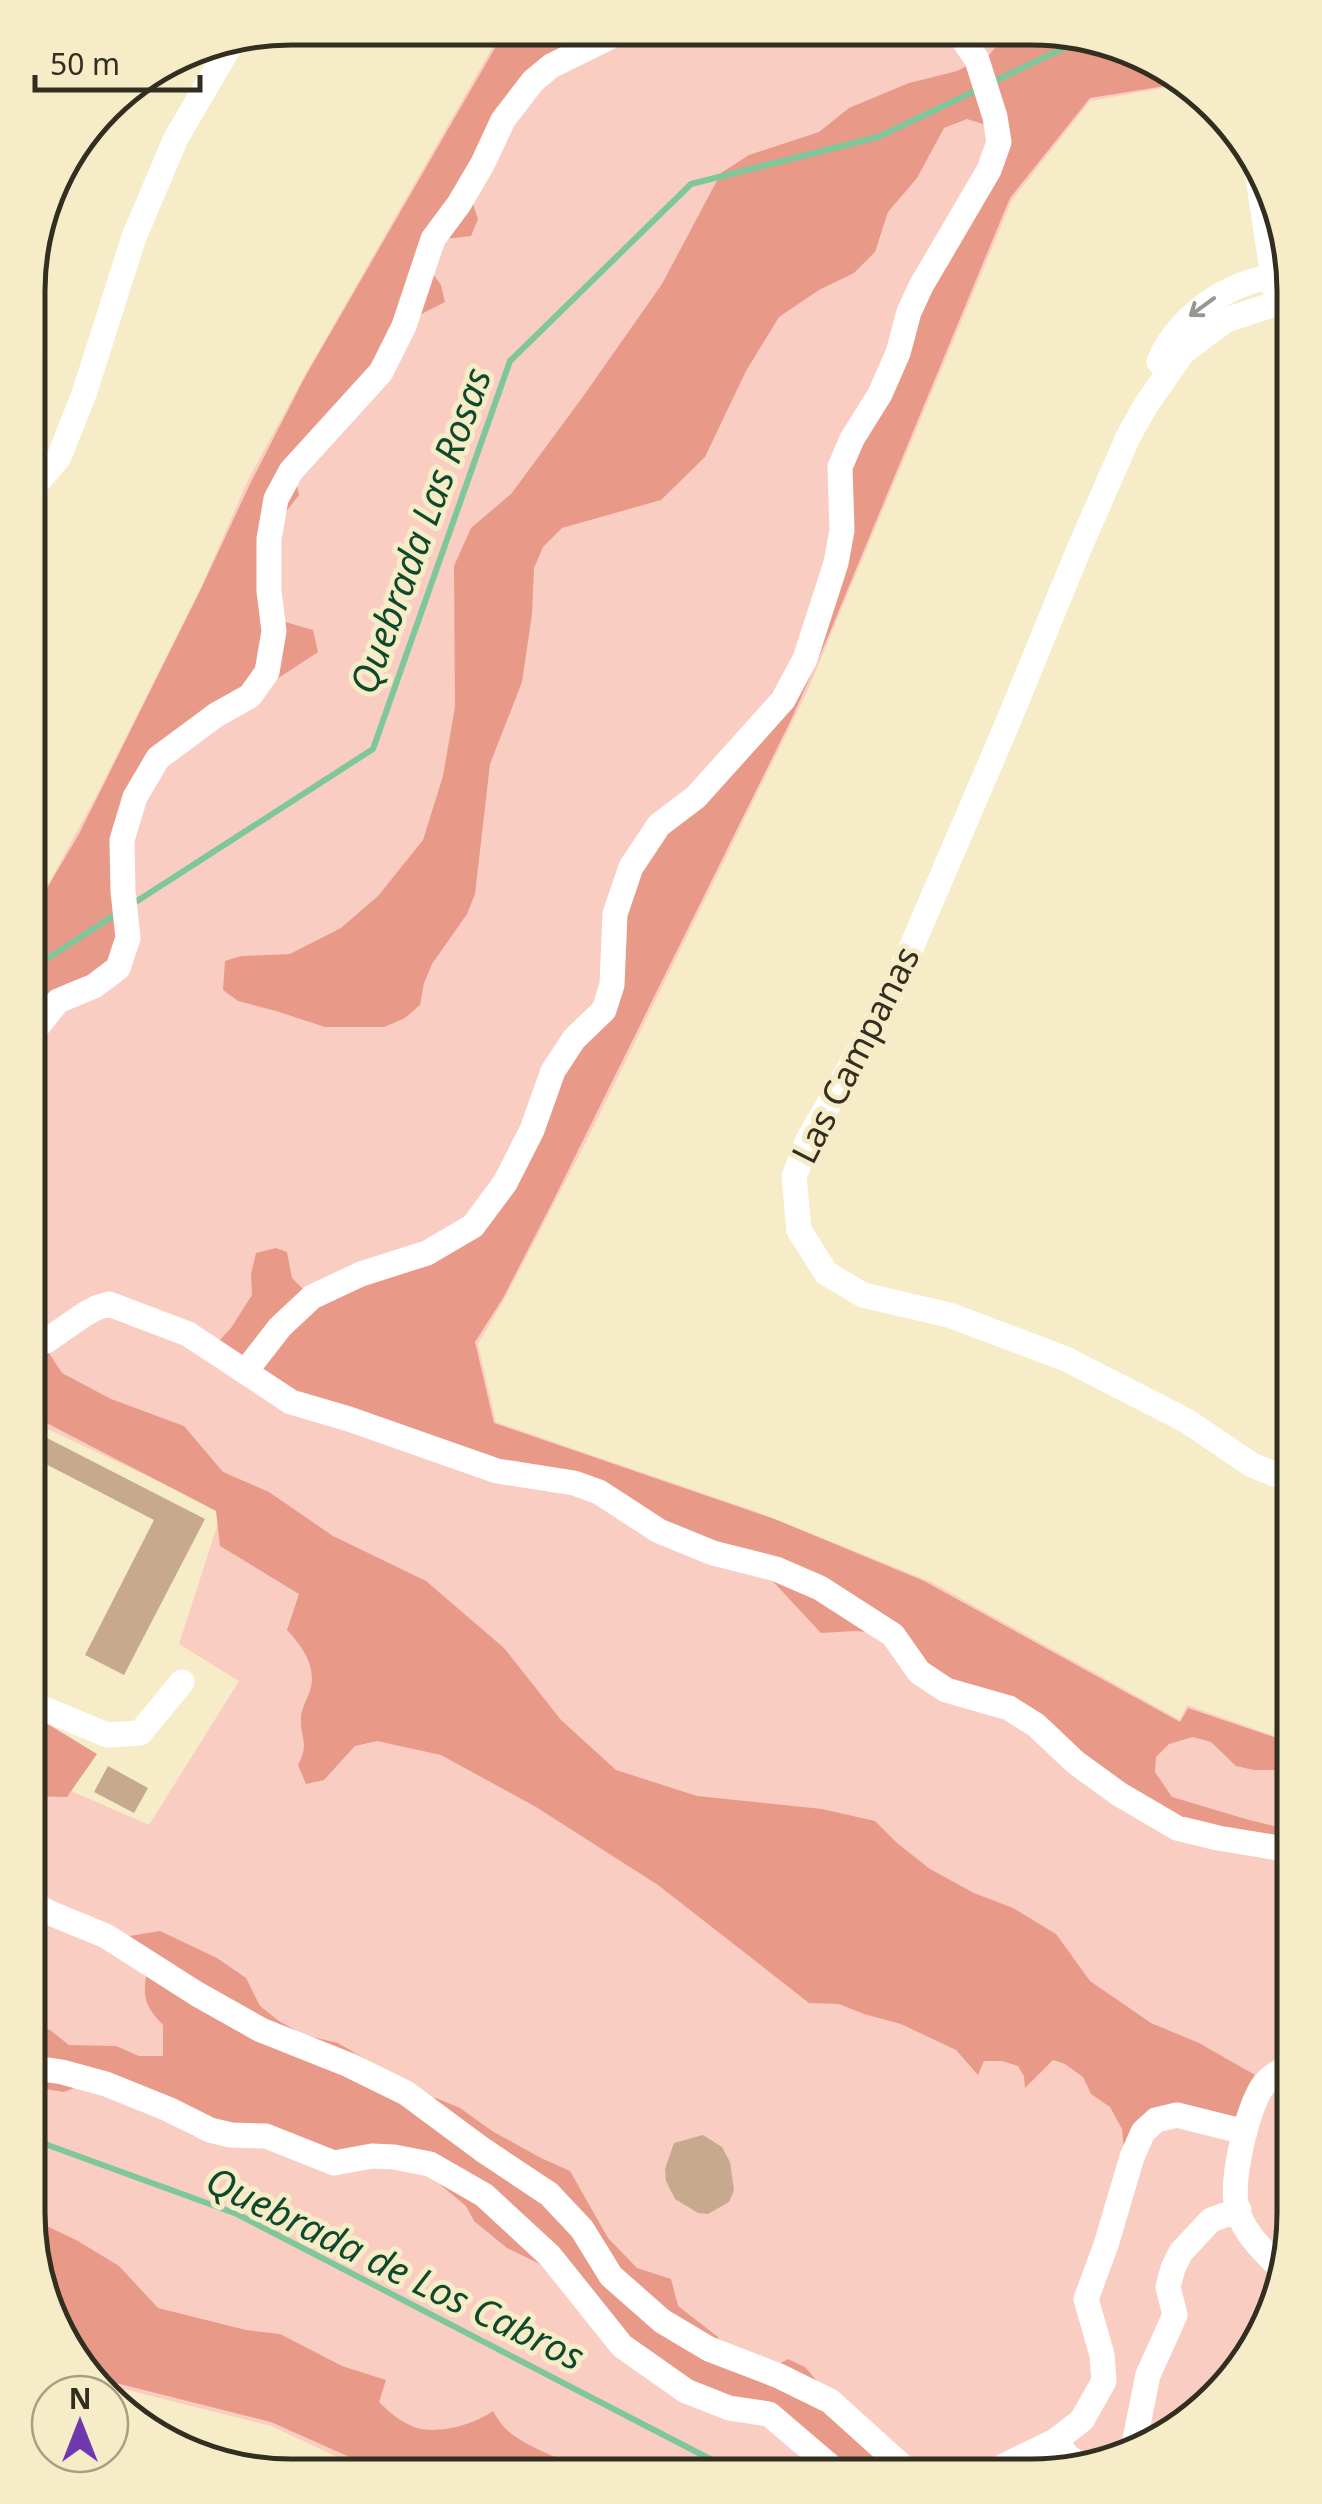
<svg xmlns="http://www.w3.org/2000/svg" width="1322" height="2504" font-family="'Noto Sans',sans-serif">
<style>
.green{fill:#facdc3}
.forest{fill:#e89988}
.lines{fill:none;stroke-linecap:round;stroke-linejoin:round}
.stream{stroke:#7ec79a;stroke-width:6}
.building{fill:#c6a98f}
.minor{stroke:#fff;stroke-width:25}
.oneway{stroke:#989690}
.labels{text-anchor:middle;stroke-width:10;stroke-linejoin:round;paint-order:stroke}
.street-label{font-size:35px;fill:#322e20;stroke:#f6ecc7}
.water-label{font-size:38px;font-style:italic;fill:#0f492b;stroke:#f6ecc7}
.rim{fill:none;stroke:#322e20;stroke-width:5}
</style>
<rect width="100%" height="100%" fill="#f6ecc7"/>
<path class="green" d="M503,29L1082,32L1186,84L1090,101L1012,200L807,692L585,1144L504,1300L478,1344L496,1422L760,1513L931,1582L1180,1720L1187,1705L1294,1743V2230L1240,2374L1115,2463L1031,2476L376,2475L271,2426L99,2383L41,2297L28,2213V1772L149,1825L239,1681L179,1644L222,1511L39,1425L28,1445L29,906L44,892L100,789L203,583L248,480L305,375Z"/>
<path class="forest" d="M506,29L611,30L530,78L468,189L478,219L471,236L428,241L425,263L441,285L445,302L400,325L378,370L293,469L299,495L265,539L282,621L313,630L318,652L280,677L248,693L132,796L115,966L29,1032V909L43,895L79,834L201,589L251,482L305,377Z
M1008,32H1082L1184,83L1090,98L1010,198L827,639L791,720L553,1201L503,1298L475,1342L494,1423L777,1520L924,1581L1180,1722L1188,1708L1294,1744V1770H1254L1236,1766L1211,1742L1193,1737L1169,1744L1156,1757L1155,1772L1172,1797L1249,1820L1294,1831V1847L1177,1826L1037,1724L946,1689L894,1634L855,1631L821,1633L753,1560L637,1517L292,1401L216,1344L231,1328L252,1295L251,1274L256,1253L276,1248L287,1252L292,1278L315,1301L476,1229L557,1073L608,1012L635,869L809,661L844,468L913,314L1002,151L983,124L967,119L944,128L917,178L888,212L875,252L854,273L819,290L779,317L746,371L705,457L661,500L562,528L543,547L534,568L532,614L522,682L490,764L475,894L467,914L432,964L424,983L420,1005L405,1018L384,1027H325L276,1011L238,1001L223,990L225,961L241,956L290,954L341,928L378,896L423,840L443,776L455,707L454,566L471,528L511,494L582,398L662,284L721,173L749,155L819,132L849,108L909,83L957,71L990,54Z
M45,1347L62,1373L111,1399L184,1426L223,1472L269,1492L333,1536L426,1581L504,1648L561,1720L616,1770L697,1796L822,1809L875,1821L897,1843L930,1869L974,1893L1013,1908L1056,1934L1090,1981L1151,2023L1199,2043L1255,2075L1242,2123L1175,2107L1124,2151L1122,2129L1110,2107L1091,2094L1083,2077L1065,2064L1053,2060L1025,2088L1024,2076L1018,2066L1002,2061H984L978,2075L956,2050L901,2024L864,2014L839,2004L809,2003L658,1885L536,1807L441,1755L377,1741L355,1746L324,1780L306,1784L298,1765C310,1742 300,1740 301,1718C301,1707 309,1697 311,1687C316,1665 301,1645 287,1630L299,1594L220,1546L216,1511L37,1418L28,1433V1348Z
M28,1712L97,1754L67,1797L28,1796Z
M160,1931L217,1958L246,1978L260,2006L279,2021L304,2035L338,2043L365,2059L405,2096L436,2098L460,2108L492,2131L541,2158L570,2171L608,2238L637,2268L671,2279L678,2306L718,2337L724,2361L761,2374L788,2359L805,2367L861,2433L906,2476H857L797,2454L740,2402L655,2364L575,2281L507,2248L474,2221L466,2206L402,2153L336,2157L230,2128L193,2136L158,2116L82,2085L64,2092L28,2086V2023L50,2030L69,2045L116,2046L139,2056H163V2025C145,2006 142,1997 147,1972L117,1938Z
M37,2225L49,2227L78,2241L119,2266L158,2308L246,2330L280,2334L342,2366L386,2380L379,2402C391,2414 404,2425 421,2429C443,2433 475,2424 493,2411C497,2418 502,2426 508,2431C532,2451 576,2465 605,2475H390L271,2422L96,2378L41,2297L32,2238Z"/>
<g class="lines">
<path class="stream" d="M991,83L1089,36
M131,905L373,749L510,361L691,184L878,137L979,89
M29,968L42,962L116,914
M28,2120L34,2140L237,2214L743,2476"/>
</g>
<path class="building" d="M45,1437L205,1519L124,1675L85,1655L154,1520L34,1458Z
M108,1766L148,1788L134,1813L94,1792Z
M703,2135L722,2147L730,2162L734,2190L729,2202L708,2214L698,2213L675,2199L666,2181L665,2169L674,2143Z"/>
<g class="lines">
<path class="minor" d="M1257,171L1275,290
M1159,362C1178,313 1240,273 1292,276
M29,492L59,457L84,394L134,237L176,138L234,39
M29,1037L58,1001L94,986L118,968L128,938L123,891L122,840L135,797L158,758L216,715L250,696L267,672L274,631L269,591V539L276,499L291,471L381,372L404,326L433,239L459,204L483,163L503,120L533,81L551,66L624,30
M28,1341H46L85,1314L96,1308L109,1304L188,1334L291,1402L349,1419L497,1471L574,1483L599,1492L659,1531L713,1553L776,1569L820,1588L893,1635L919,1672L946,1690L1009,1708L1036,1725L1075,1762L1119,1794L1177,1828L1218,1838L1279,1848L1294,1853
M245,1372L280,1327L312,1297L361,1274L427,1253L473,1226L505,1183L532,1130L553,1071L574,1039L604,1010L612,985L615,914L631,867L659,825L696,797L783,700L805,659L836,563L842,530L840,467L852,439L880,394L898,353L909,312L921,286L989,170L999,142L995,117L977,60L958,32
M1294,1482L1252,1465L1187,1421L1066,1359L949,1315L863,1295L826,1273L799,1230L794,1177L808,1140L890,997L1006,727L1079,549L1129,435L1146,405L1183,352L1226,320L1278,303L1294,304
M28,1702L107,1735L140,1733L182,1682
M28,1901L50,1913L106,1936L197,1994L261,2030L349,2065L406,2093L483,2150L549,2194L582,2229L611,2276L662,2321L709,2349L779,2376L830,2401L913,2476
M28,2067L62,2072L106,2084L168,2109L210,2130L231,2135L266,2136L334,2163L372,2156L394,2157L430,2164L484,2195L550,2256L622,2346L686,2391L729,2408L769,2414L830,2466L846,2476
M1280,2268C1262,2249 1240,2230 1236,2203C1232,2175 1247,2111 1262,2087C1269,2077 1283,2069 1294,2064
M1055,2441L1069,2458L1087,2467
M1133,2449L1148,2375L1175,2315L1168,2287L1173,2268L1181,2252L1211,2220L1239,2210
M983,2476L1055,2441L1082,2420L1104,2381L1102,2355L1086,2299L1106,2245L1132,2157L1143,2132L1156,2120L1177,2115L1245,2132"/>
</g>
<defs><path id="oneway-shaft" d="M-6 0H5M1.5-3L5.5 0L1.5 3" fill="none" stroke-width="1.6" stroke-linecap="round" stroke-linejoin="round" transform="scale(2.5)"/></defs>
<use class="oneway" href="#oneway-shaft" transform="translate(1202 307) rotate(144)"/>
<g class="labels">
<g class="street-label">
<text transform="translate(856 1055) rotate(-63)" y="12">Las Campanas</text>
</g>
<g class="water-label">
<text transform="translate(421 531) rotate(-70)" y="13">Quebrada Las Rosas</text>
<text transform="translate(395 2269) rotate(26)" y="13">Quebrada de Los Cabros</text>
</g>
</g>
<path d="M0 0H1322V2504H0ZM291 45H1031A246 246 0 0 1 1277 291V2213A246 246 0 0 1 1031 2459H291A246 246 0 0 1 45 2213V291A246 246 0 0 1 291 45Z" fill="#f6ecc7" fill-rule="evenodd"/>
<path class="rim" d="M291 45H1031A246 246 0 0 1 1277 291V2213A246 246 0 0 1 1031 2459H291A246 246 0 0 1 45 2213V291A246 246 0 0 1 291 45Z"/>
<g transform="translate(80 2424)"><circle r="48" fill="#f6ecc7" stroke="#a8a084" stroke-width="2.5"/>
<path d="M0-8L18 38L0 25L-18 38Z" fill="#6e39af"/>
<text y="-15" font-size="28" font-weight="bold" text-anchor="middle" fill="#322e20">N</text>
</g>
<path d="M35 75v15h165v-15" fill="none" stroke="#322e20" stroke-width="5"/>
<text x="50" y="75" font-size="30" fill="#322e20" stroke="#f6ecc7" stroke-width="8" paint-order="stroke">50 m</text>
</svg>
